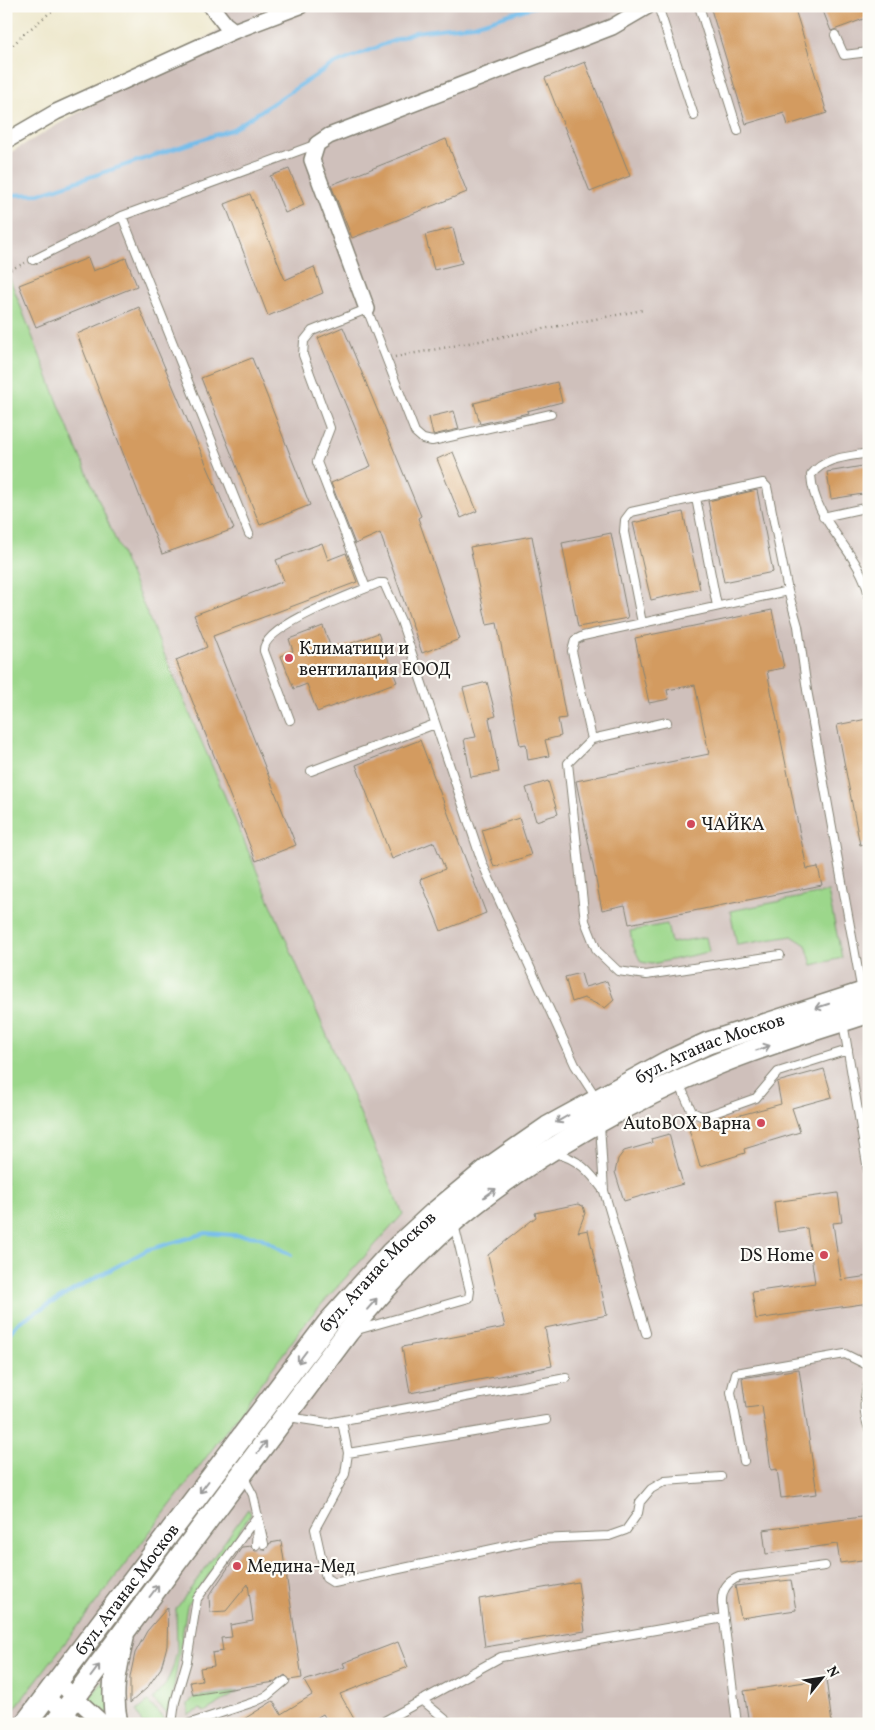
<svg xmlns="http://www.w3.org/2000/svg" width="875" height="1730" font-family="Vollkorn,serif">
<style>
.industrial{fill:#cfc0bb}
.green{fill:#9cd78b;stroke:#5c7a54}
.lines{fill:none;stroke-linecap:round;stroke-linejoin:round}
.stream{stroke:#71bbea;stroke-width:4}
.building{fill:#d39b60}
.service-casing{stroke:#858274;stroke-width:10}
.minor-casing{stroke:#858274;stroke-width:18}
.secondary-casing{stroke:#858274;stroke-width:24}
.path{stroke:#858274;stroke-width:2.5;stroke-dasharray:1 4;stroke-linecap:butt}
.service{stroke:#fff;stroke-width:8}
.minor{stroke:#fff;stroke-width:15}
.secondary{stroke:#fff;stroke-width:21}
.oneway{stroke:#999}
.poi-dot{fill:#d1495b;stroke:#fdfcf7;stroke-width:2}
.labels{text-anchor:middle;stroke-width:4.5;stroke-linejoin:round;paint-order:stroke}
.poi-label{font-size:18px;fill:#1c1c1c;stroke:#fdfcf7;text-anchor:start}
.street-label{font-size:18px;fill:#1c1c1c;stroke:#fdfcf7}
</style>
<rect width="100%" height="100%" fill="#fdfcf7"/>
<filter id="ink" filterUnits="userSpaceOnUse"><feTurbulence type="fractalNoise" baseFrequency=".02" numOctaves="2"/><feDisplacementMap in="SourceGraphic" scale="10" xChannelSelector="R" yChannelSelector="G"/><feConvolveMatrix kernelMatrix="1 2 1 2 8 2 1 2 1" color-interpolation-filters="sRGB"/></filter>
<filter id="wash" filterUnits="userSpaceOnUse"><feTurbulence type="fractalNoise" baseFrequency=".0096" numOctaves="4" result="noise"/><feDisplacementMap in="SourceGraphic" scale="20" xChannelSelector="R" yChannelSelector="G"/><feGaussianBlur stdDeviation="1.12" result="paint"/><feColorMatrix in="noise" values="0 0 0 0 0 0 0 0 0 0 0 0 0 0 0 0 0 1.4 0 .05"/><feComposite in="paint" operator="in"/></filter>
<g filter="url(#wash)">
<rect width="100%" height="100%" fill="#eee8cd"/>
<path class="industrial" d="M212,6H869V1724H6V1720L179,1494L311,1316L403,1214L70,433L6,269V155L221,29Z"/>
<path class="green" d="M6,269L70,433L403,1214L311,1316L179,1494L6,1720Z
M828,892L842,958L812,965L806,945L792,936L737,945L730,911Z
M667,924L671,943L706,937L709,952L652,964L641,962L633,946L630,931Z
M248,1509L251,1514L187,1606L169,1716L153,1699L166,1684L173,1668L177,1651L176,1609Z
M109,1675L111,1721L87,1700Z
M238,1692L204,1712L200,1709L188,1715V1704L194,1697Z
M148,1702L165,1720L164,1724H142L137,1711Z"/>
<g class="lines">
<path class="stream" d="M6,195L39,194L233,129L330,66L415,32L474,25L536,6
M6,1337L19,1322L77,1288L147,1250L206,1233L260,1237L291,1255"/>
</g>
<g id="blocks">
<path class="building" d="M710,6H794L827,113L788,125L784,113L746,124Z
M821,6H869V17L831,31Z
M585,62L630,176L590,192L545,78Z
M446,139L467,192L352,238L331,185Z
M289,169L304,205L285,213L270,176Z
M250,194L285,280L314,267L323,293L268,316L225,204Z
M453,228L462,263L434,270L425,235Z
M88,258L93,271L126,258L137,286L36,327L19,285Z
M139,307L234,529L162,554L77,334Z
M343,327L421,516L418,518L460,639L422,653L380,533L355,544L331,483L371,466L318,338Z
M252,358L310,505L260,525L201,378Z
M557,382L562,402L527,411L528,413L480,424L474,403Z
M454,411L459,429L433,435L429,417Z
M453,452L477,511L461,518L437,459Z
M869,465V493L831,499L827,472Z
M757,490L773,572L724,582L708,501Z
M683,512L700,589L651,600L633,523Z
M611,533L628,618L578,627L562,543Z
M532,536L566,718L558,719L561,736L545,740L549,756L528,760L526,744L520,745L497,623L487,625L470,547Z
M322,543L328,560L346,553L357,582L213,636L296,845L256,861L176,660L207,647L194,615L284,581L276,560Z
M772,610L784,668L767,671L807,869L818,867L822,885L629,924L625,905L602,910L576,781L709,754L695,685L667,690L669,699L649,703L635,638Z
M323,626L332,651L378,633L397,682L317,712L307,684L294,689L281,656L293,651L289,639Z
M487,682L496,716L489,718L499,772L471,777L464,739L476,737L463,688Z
M867,719L869,730V843L860,845L837,725Z
M420,740L486,913L441,931L420,879L445,869L434,842L392,859L356,765Z
M548,781L558,814L536,821L526,788Z
M519,818L531,855L494,867L482,830Z
M581,973L585,987L607,981L614,1000L605,1008L584,998L572,1002L565,977Z
M824,1069L832,1097L792,1108L800,1132L744,1149L745,1153L700,1167L689,1129L781,1104L777,1082Z
M669,1134L683,1184L624,1201L615,1172L618,1159L624,1151L652,1143L651,1139Z
M838,1193L842,1222L833,1223L841,1280L869,1276V1303L756,1319L752,1292L815,1283L807,1228L778,1232L774,1202Z
M578,1204L583,1206L585,1213L578,1232L588,1230L607,1315L545,1328L552,1366L410,1393L402,1347L505,1327L488,1255L536,1217L535,1213Z
M799,1369L817,1494L781,1498L777,1469L771,1470L762,1406L746,1408L742,1378Z
M869,1516V1559L840,1563L837,1544L766,1554L763,1530Z
M281,1541L302,1678L290,1680L285,1675L275,1682L193,1695L190,1682L202,1680L200,1668L214,1666L212,1653L223,1651L221,1638L232,1637L230,1625L253,1621L248,1584L226,1611L210,1612L209,1596L242,1547L251,1546L255,1551L265,1550L270,1543Z
M791,1580L796,1610L741,1618L735,1586Z
M578,1582L585,1631L485,1647L479,1599Z
M168,1607L167,1646L161,1668L147,1688L130,1703V1677L135,1653L147,1631Z
M398,1642L408,1667L340,1694L354,1719L346,1724H329L323,1714L306,1724H236L273,1701L281,1714L312,1695L304,1681L345,1667L343,1663Z
M826,1679L832,1724H749L744,1691Z"/>
</g>
</g>
<g filter="url(#ink)">
<use href="#blocks" fill-opacity="0" stroke="#858274" stroke-width="1"/>
<g class="lines">
<g class="service-casing">
<path id="service" d="M658,6L694,116
M699,6L738,131
M835,35L844,55L869,52
M122,216L249,534
M33,260L122,216L317,144
M869,453C847,457 825,457 811,475C814,524 860,551 869,596
M696,498L717,606
M823,517L869,507
M366,588L317,462L330,428L303,355L304,341L312,331L367,309L415,432L423,439L432,441L551,414
M642,623L624,532L625,520L631,512L763,483L767,487L788,591
M290,720L264,651C261,626 358,592 379,583H384L401,621L483,865L575,1065L597,1099
M592,739L667,722
M311,771L435,724
M780,955L646,975L618,971L597,951L585,921L568,763L592,739L572,651L575,640L583,636L788,591L798,626L807,690L862,992
M843,1022L869,1176
M679,1083L692,1112L703,1117L756,1098L778,1072L848,1050
M600,1124L604,1191L646,1333
M554,1153C578,1158 590,1172 604,1191
M357,1330L469,1298L470,1291L454,1224
M869,1382C863,1398 863,1413 869,1429
M288,1417L328,1423L566,1378
M342,1421L348,1453L345,1474L315,1529L326,1578L334,1583L539,1539L609,1536L626,1530L638,1513L640,1502L651,1489L665,1481L721,1477
M348,1453L546,1420
M744,1461L731,1392L736,1373L845,1354L869,1366
M243,1476L253,1495L264,1544
M256,1545L257,1524
M422,1700L451,1724
M172,1724L175,1702L187,1661L197,1599L258,1515
M188,1724L254,1702L267,1696L285,1681
M379,1724L501,1657L724,1618
M737,1724L722,1604C721,1591 726,1582 739,1577L825,1566"/>
</g>
<g class="minor-casing">
<path id="minor" d="M211,6L225,24L234,31L300,6
M6,141L56,112L234,31
M367,309L312,160L317,144L329,136L612,27L648,6
M57,1681L104,1724
M46,1696L77,1724"/>
</g>
<g class="secondary-casing">
<g id="secondary">
<path id="s1" d="M25,1724L328,1323L391,1253L433,1214L489,1168L548,1127L667,1062L708,1043L869,991"/>
<path d="M55,1724L348,1332C385,1287 426,1242 473,1205C542,1150 633,1099 715,1065C764,1044 818,1029 869,1012"/>
<path d="M117,1724C110,1691 116,1670 123,1638"/>
</g>
</g>
<path class="path" d="M6,52L24,34L58,6
M6,277L7,271L25,263
M395,357L643,310
M6,1330L9,1333"/>
<use href="#service" class="service"/>
<use href="#minor" class="minor"/>
<use href="#secondary" class="secondary"/>
</g>
<defs><path id="oneway-shaft" d="M-6 0H5M1.5-3L5.5 0L1.5 3" fill="none" stroke-width="1.6" stroke-linecap="round" stroke-linejoin="round" transform="scale(1.25)"/></defs>
<g class="oneway">
<use href="#oneway-shaft" transform="translate(822 1006) rotate(162)"/>
<use href="#oneway-shaft" transform="translate(763 1048) rotate(-19)"/>
<use href="#oneway-shaft" transform="translate(562 1119) rotate(150)"/>
<use href="#oneway-shaft" transform="translate(490 1193) rotate(-36)"/>
<use href="#oneway-shaft" transform="translate(372 1304) rotate(-49)"/>
<use href="#oneway-shaft" transform="translate(302 1357) rotate(127)"/>
<use href="#oneway-shaft" transform="translate(262 1447) rotate(-53)"/>
<use href="#oneway-shaft" transform="translate(204 1487) rotate(127)"/>
<use href="#oneway-shaft" transform="translate(154 1591) rotate(-53)"/>
<use href="#oneway-shaft" transform="translate(95 1671) rotate(-53)"/>
</g>
</g>
<g class="poi-dot">
<circle cx="289" cy="658" r="5"/>
<circle cx="691" cy="824" r="5"/>
<circle cx="761" cy="1123" r="5"/>
<circle cx="824" cy="1255" r="5"/>
<circle cx="237" cy="1566" r="5"/>
</g>
<g class="labels">
<g class="poi-label">
<text x="299" y="654">Климатици и<tspan x="299" dy="21">вентилация ЕООД</tspan></text>
<text x="701" y="830">ЧАЙКА</text>
<text x="751" y="1129" text-anchor="end">AutoBOX Варна</text>
<text x="814" y="1261" text-anchor="end">DS Home</text>
<text x="247" y="1572">Медина-Мед</text>
</g>
<g class="street-label">
<text dy="6" stroke="none"><textPath href="#s1" startOffset="979">бул. Атанас Москов</textPath></text>
<text dy="6" stroke="none"><textPath href="#s1" startOffset="574">бул. Атанас Москов</textPath></text>
<text dy="6" stroke="none"><textPath href="#s1" startOffset="169">бул. Атанас Москов</textPath></text>
</g>
</g>
<rect width="875" height="1730" fill="none" stroke="#fdfcf7" stroke-width="25"/>
<g transform="translate(822 1678) rotate(60)" stroke="#fdfcf7" stroke-width="4" paint-order="stroke">
<path d="M0-4L9 19L0 12L-9 19Z" fill="#1c1c1c"/>
<text y="-8" font-size="14" font-weight="bold" text-anchor="middle" fill="#1c1c1c">N</text>
</g>
</svg>
